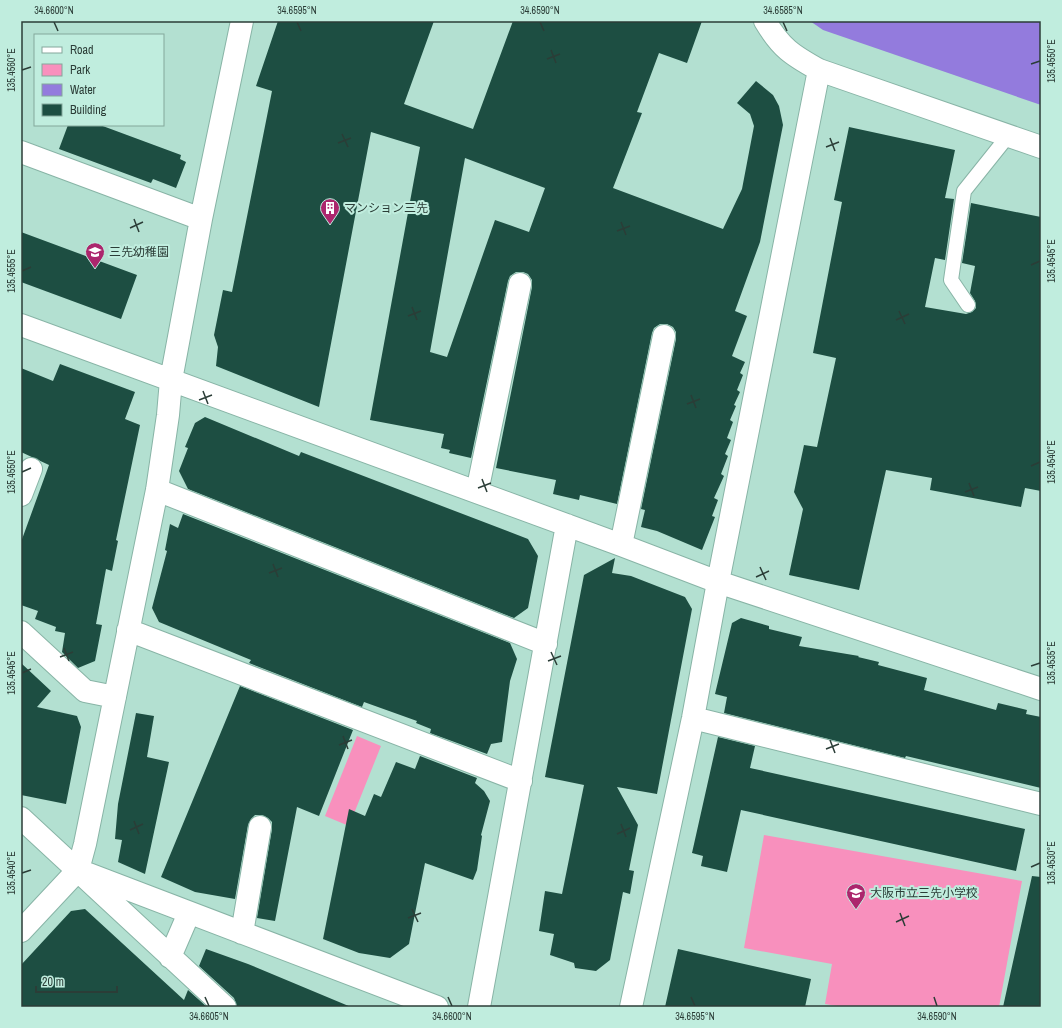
<svg xmlns="http://www.w3.org/2000/svg" width="1062" height="1028" font-family="'Archivo Narrow','Noto Sans JP',sans-serif">
<style>
.green{fill:#f890bd}
.water{fill:#937bdd}
.building{fill:#1d4e42;fill-rule:evenodd}
.lines{fill:none;stroke-linecap:round;stroke-linejoin:round}
.lane-casing{stroke:#88b4a6;stroke-width:16}
.street-casing{stroke:#88b4a6;stroke-width:24}
.lane{stroke:#fff;stroke-width:14}
.street{stroke:#fff;stroke-width:22}
.ticks{fill:none;stroke:#2b3d37;stroke-width:1.5}
.labels{text-anchor:middle;stroke-width:4;stroke-linejoin:round;paint-order:stroke}
.poi-label{font-size:12px;fill:#2b3d37;stroke:#c0edde;text-anchor:start}
.neatline{fill:none;stroke:#2b3d37;stroke-width:1.5}
.ticks-label{font-size:10px;text-anchor:middle;fill:#2b3d37}
</style>
<rect width="100%" height="100%" fill="#b3e0d1"/>
<path class="green" d="M357,736L381,746L349,826L325,816Z
M764,835L1022,881L999,1007H843L825,1004L832,964L744,948Z"/>
<path class="water" d="M810,21H1041V105L823,30Z"/>
<path class="building" d="M278,21H434L404,104L473,129L513,21H702L687,63L659,53L637,112L642,113L613,188L723,229L742,189L754,126L750,114L737,103L756,81L773,95L779,106L783,125L760,242L735,311L747,316L732,356L745,362L740,373L743,375L737,390L740,392L734,405L736,406L730,420L733,422L727,438L731,440L725,454L728,456L721,474L724,476L714,498L718,500L712,516L715,517L702,550L657,531L641,527L645,510L641,509L676,339V332L673,327L667,324H660L654,328L652,333L617,504L580,495L579,500L553,494L556,480L496,468L532,287V280L528,274L523,272H516L510,276L508,281L471,458L449,453L450,450L441,448L444,434L370,420L420,147L371,132L319,407L216,366L218,347L214,335L223,290L232,292L272,91L256,86ZM465,158L545,188L529,232L495,220L447,357L430,352Z
M68,125H100L181,155L180,159L186,162L176,188L153,179L151,183L59,149Z
M849,127L955,150L945,198L954,199L945,260L935,258L925,307L966,314L972,312L976,308L975,301L970,293L975,266L962,263L971,203L1041,217V491L1025,488L1021,507L930,490L932,478L886,470L859,590L789,575L803,509L794,492L804,445L817,447L836,358L813,353L842,202L834,200Z
M21,232L137,275L121,319L21,282Z
M60,364L135,392L125,419L140,425L116,540L118,541L112,571L106,569L96,624L102,625L95,661L78,668L62,652L65,633L55,631L56,627L35,619L38,611L21,605V542L49,465L21,452V368L53,381Z
M205,417L299,456L301,452L528,539L538,556L528,608L514,618L188,489L179,471L188,448L185,447L195,423Z
M183,514L510,643L517,659L510,681L502,742L491,744L487,754L430,733L431,729L416,723L417,721L364,702L362,707L249,663L251,660L159,622L152,608L167,551L165,550L170,524L178,528Z
M615,558L612,573L631,576L685,597L692,609L657,794L617,787L638,825L629,870L634,871L630,894L623,892L610,960L596,971L575,968L574,963L550,955L554,934L539,931L545,891L562,894L584,785L545,777L584,575Z
M741,618L769,626V629L802,637L799,646L859,656L858,657L879,662L878,665L927,678L924,690L996,710L998,703L1027,710L1026,714L1041,717V788L906,756L905,758L724,713L727,697L715,694L732,623Z
M21,663L51,691L37,707L77,716L81,727L66,804L21,795Z
M240,686L353,730L319,816L297,807L275,921L257,918L272,829V822L268,818L262,815H255L251,819L248,825L235,899L195,892L161,877Z
M136,713L154,716L147,757L169,762L145,874L118,862L122,840L115,839L118,804Z
M718,737L755,746L750,768L1025,829L1016,871L741,810L727,872L701,866L703,856L692,853Z
M420,756L477,778L475,783L484,791L490,801L481,835L482,836L477,870L473,880L425,863L409,944L390,958L359,953L323,939L349,809L365,816L374,794L381,797L396,762L415,769Z
M1032,876L1041,877V1007H1003Z
M85,909L184,1000L188,990L207,1007H21V965L71,911Z
M206,949L248,964L351,1007H237L234,998L199,966Z
M678,949L811,979L805,1007H665Z"/>
<g class="lines">
<g class="lane-casing">
<path id="lane" d="M968,305L951,280L964,191L1008,136"/>
</g>
<g class="street-casing">
<path id="street" d="M765,21C781,48 792,55 819,70L1041,147
M21,152L201,219
M21,325L621,545L718,582L1041,689
M157,490L546,644
M477,492L520,284
M21,495L31,469
M621,545L664,336
M128,630L521,781
M21,632L85,691L115,697
M693,718L1041,804
M21,818L225,1007
M78,870L437,1007
M21,931L78,870L85,844L157,490L168,415L171,380L201,219L242,21
M242,933L260,827
M170,957L189,913
M479,1007L567,525
M631,1007L693,718L718,582L819,70"/>
</g>
<use href="#lane" class="lane"/>
<use href="#street" class="street"/>
</g>
<path class="ticks" d="M54,22L58,31M297,22L301,31M540,22L544,31M783,22L787,31M551,50L556,63M547,59L560,54M1031,64L1040,61M22,70L31,67M342,134L348,147M830,138L835,151M338,143L351,138M826,147L839,142M134,219L139,232M621,222L626,235M130,228L143,222M617,231L630,226M1031,265L1040,261M22,271L31,267M412,307L417,320M899,311L905,324M408,316L421,311M896,320L909,314M203,391L208,404M691,395L696,408M199,400L212,395M687,404L700,399M1031,466L1040,462M22,472L31,468M482,479L487,492M969,483L974,496M478,488L491,483M965,492L978,487M273,564L278,577M760,567L766,580M269,573L282,568M756,577L769,571M64,648L69,661M551,652L557,665M60,657L73,652M548,661L561,656M1031,666L1040,663M22,673L31,669M343,736L348,749M830,740L835,753M339,745L352,740M826,749L839,744M134,821L139,834M621,824L626,837M130,830L143,824M617,834L630,828M1031,867L1040,863M22,873L31,870M412,909L418,922M900,913L905,926M408,918L421,913M896,922L909,916M205,997L209,1006M448,997L452,1006M691,997L695,1006M934,997L937,1006"/>
<defs>
<g id="building-pin" transform="scale(1)"><path d="M0 17L-7.5 6A9.5 9.5 0 1 1 7.5 6Z" fill="#ac266d" stroke="#c0edde"/><path d="M-4-6H4V6H1V3H-1V6H-4ZM-2.5-4.3h1.7v1.8h-1.7ZM.8-4.3h1.7v1.8H.8ZM-2.5-1h1.7V.8h-1.7ZM.8-1h1.7V.8H.8Z" fill="#fff"/></g>
<g id="school-pin" transform="scale(1)"><path d="M0 17L-7.5 6A9.5 9.5 0 1 1 7.5 6Z" fill="#ac266d" stroke="#c0edde"/><path d="M0-5L7-2L0 1L-7-2ZM-4 1L0 2.5L4 1V4Q0 6-4 4Z" fill="#fff"/></g>
</defs>
<g fill-rule="evenodd">
<use href="#building-pin" x="330" y="208"/>
<use href="#school-pin" x="95" y="252"/>
<use href="#school-pin" x="856" y="893"/>
</g>
<g class="labels">
<g class="poi-label">
<text x="344" y="212">マンション三先</text>
<text x="109" y="256">三先幼稚園</text>
<text x="870" y="897">大阪市立三先小学校</text>
</g>
</g>
<rect width="1062" height="1028" fill="none" stroke="#c0edde" stroke-width="44"/>
<rect x="34" y="34" width="130" height="92" fill="#c0edde" stroke="#84a79b"/>
<rect x="42" y="47" width="20" height="6" fill="#ffffff" stroke="#84a79b"/>
<text x="70" y="54" font-size="12" fill="#2b3d37">Road</text>
<rect x="42" y="64" width="20" height="12" fill="#f890bd" stroke="#84a79b"/>
<text x="70" y="74" font-size="12" fill="#2b3d37">Park</text>
<rect x="42" y="84" width="20" height="12" fill="#937bdd" stroke="#84a79b"/>
<text x="70" y="94" font-size="12" fill="#2b3d37">Water</text>
<rect x="42" y="104" width="20" height="12" fill="#1d4e42" stroke="#84a79b"/>
<text x="70" y="114" font-size="12" fill="#2b3d37">Building</text>
<path d="M36 986v6h81v-6" fill="none" stroke="#2b3d37" stroke-width="2"/>
<text x="42" y="986" font-size="12" fill="#2b3d37" stroke="#c0edde" stroke-width="3" paint-order="stroke">20 m</text>
<rect x="22" y="22" width="1018" height="984" class="neatline"/>
<g class="ticks-label">
<text x="54" y="14">34.6600°N</text>
<text x="297" y="14">34.6595°N</text>
<text x="540" y="14">34.6590°N</text>
<text x="783" y="14">34.6585°N</text>
<text transform="translate(1051 61) rotate(-90)" y="4">135.4550°E</text>
<text transform="translate(11 70) rotate(-90)" y="4">135.4560°E</text>
<text transform="translate(1051 261) rotate(-90)" y="4">135.4545°E</text>
<text transform="translate(11 271) rotate(-90)" y="4">135.4555°E</text>
<text transform="translate(1051 462) rotate(-90)" y="4">135.4540°E</text>
<text transform="translate(11 472) rotate(-90)" y="4">135.4550°E</text>
<text transform="translate(1051 663) rotate(-90)" y="4">135.4535°E</text>
<text transform="translate(11 673) rotate(-90)" y="4">135.4545°E</text>
<text transform="translate(1051 863) rotate(-90)" y="4">135.4530°E</text>
<text transform="translate(11 873) rotate(-90)" y="4">135.4540°E</text>
<text x="209" y="1020">34.6605°N</text>
<text x="452" y="1020">34.6600°N</text>
<text x="695" y="1020">34.6595°N</text>
<text x="937" y="1020">34.6590°N</text>
</g>
</svg>
